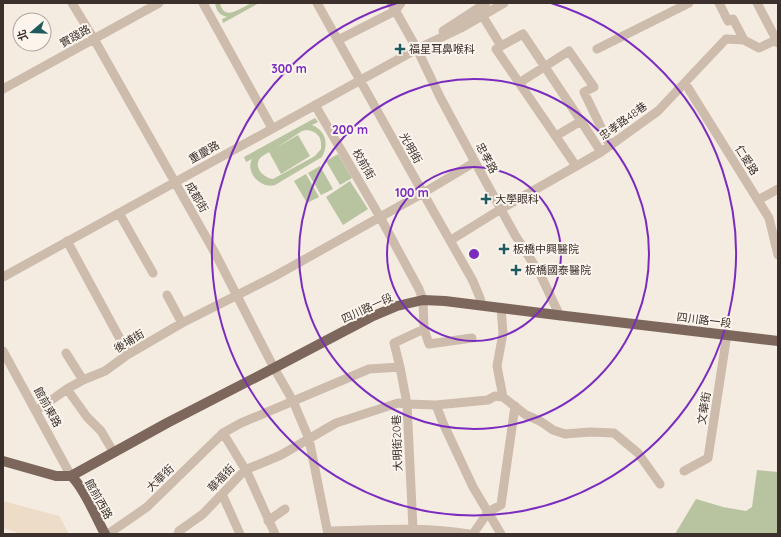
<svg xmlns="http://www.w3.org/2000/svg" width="781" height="537" font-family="Quicksand,'Noto Sans TC',sans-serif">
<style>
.green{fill:#b8c4a0;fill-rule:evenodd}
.plaza{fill:#ecdcc8}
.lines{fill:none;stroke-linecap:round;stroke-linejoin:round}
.minor{stroke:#cdbbac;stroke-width:9}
.major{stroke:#7d675c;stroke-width:10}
.ring{fill:none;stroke:#7b2cbf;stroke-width:2}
.poi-dot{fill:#1f5a5e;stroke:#fbf5ee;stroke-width:1.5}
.labels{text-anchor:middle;stroke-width:4;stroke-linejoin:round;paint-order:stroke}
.street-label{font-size:11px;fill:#3b302b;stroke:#fbf5ee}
.poi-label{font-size:11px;fill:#3b302b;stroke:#fbf5ee;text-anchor:start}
.centre{fill:#7b2cbf;stroke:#fbf5ee;stroke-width:2}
.ring-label{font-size:12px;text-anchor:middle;font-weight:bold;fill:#7b2cbf;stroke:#fbf5ee;stroke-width:4;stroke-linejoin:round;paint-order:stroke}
</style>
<rect width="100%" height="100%" fill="#f4ebe1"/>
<path class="green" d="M215,3H220C224,22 240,8 250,4C253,3 256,3 259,3L223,23L222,19L227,17C219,15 216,10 215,3Z
M315,118L318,122L312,125C326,131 329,144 322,157L275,185C261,189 245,173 252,159L246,162L244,157ZM307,130C318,132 322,137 321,149L315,156L273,179C264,178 253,168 260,158C262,156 266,154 269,152L281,174L310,156L298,135L276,148L302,131Z
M338,154L352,178L340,185L326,161Z
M320,166L333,189L321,195L308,173Z
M306,174L319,197L307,203L294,181Z
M350,181L368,209L343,225L326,197Z
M757,470L778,472V534H675L696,499L723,507L746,511L752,507Z"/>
<path class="plaza" d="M3,501L59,516L69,534H21L3,528Z"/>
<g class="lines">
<path class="minor" d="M72,3L94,39L215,253L274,368L293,401L309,439L328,534
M203,3L272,128
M317,3L423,193L473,281L480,298L482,305
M391,3L417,49L440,97L475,162L515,235L540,274L560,316
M719,3L728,21L733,19L744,40L759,48L776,40
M757,3L778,43
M482,15L501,46L496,49L576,166
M443,31L486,3
M338,40L395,11L401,3
M501,46L523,34L581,121L556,136
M597,49L689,3
M519,83L569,51L594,87L584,92L610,146
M685,83L769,218L778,255
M3,89L159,3
M315,105L380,217L419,289L423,300L424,329L394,343L400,367
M581,121L601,152
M758,200L778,189
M119,213L153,273
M451,240L501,209L601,152L658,111L726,39L744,40
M67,241L119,337L127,355
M3,277L417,49L461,28L504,3
M167,295L182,323
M501,308L503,333L497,366L503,397
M424,329L429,344L472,338
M3,351L71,476
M66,353L83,380
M67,389L87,417L101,431L114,453
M436,405L443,423L473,487L501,534
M36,411L67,389L83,380L105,371L127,355L182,323L275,276L423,193L475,162
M223,433L248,474L275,534
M684,471L708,458L727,334
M222,494L240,534
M268,521L285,509
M413,529L407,404L436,405L488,400L495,396L503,397L526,415L540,421L553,430L565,434L590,432L614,433L638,453L660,484
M328,531C375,530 423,526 469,534
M108,534L147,507L223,433L241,423L369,369L400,367L407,404L398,403L336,423L281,455L245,470L203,514L179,531L178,534
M473,534L488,512L501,505L515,406"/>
<path class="major" d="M3,461L56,476H71L167,423L274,368L371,317L397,306L423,300L445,301L557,315L778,341
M71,476C84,487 96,518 105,534"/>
</g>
<g class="ring">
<circle cx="474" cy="254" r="87"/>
<circle cx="474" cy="254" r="175"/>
<path d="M551 3A262 262 0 1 1 397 3"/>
</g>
<g class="poi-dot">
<path d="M398 43h4v4h4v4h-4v4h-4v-4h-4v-4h4z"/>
<path d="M484 193h4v4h4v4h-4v4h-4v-4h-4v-4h4z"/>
<path d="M502 243h4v4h4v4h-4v4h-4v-4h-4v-4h4z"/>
<path d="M514 264h4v4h4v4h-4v4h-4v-4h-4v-4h4z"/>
</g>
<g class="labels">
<g class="street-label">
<text transform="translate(75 36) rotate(-29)" y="4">實踐路</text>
<text transform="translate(623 121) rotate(-36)" y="4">忠孝路48巷</text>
<text transform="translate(411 148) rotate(61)" y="4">光明街</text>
<text transform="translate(204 152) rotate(-29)" y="4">重慶路</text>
<text transform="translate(487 158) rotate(62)" y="4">忠孝路</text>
<text transform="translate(747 160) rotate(58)" y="4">仁愛路</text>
<text transform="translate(364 164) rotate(60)" y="4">校前街</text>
<text transform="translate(197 197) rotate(60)" y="4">成都街</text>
<text transform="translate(367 308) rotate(-25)" y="4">四川路一段</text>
<text transform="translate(704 320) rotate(7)" y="4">四川路一段</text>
<text transform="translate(129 341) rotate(-31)" y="4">後埔街</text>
<text transform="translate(48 407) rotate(61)" y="4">館前東路</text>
<text transform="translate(704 408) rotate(-81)" y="4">文華街</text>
<text transform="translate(397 443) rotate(-92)" y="4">大明街20巷</text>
<text transform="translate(160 478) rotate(-44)" y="4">大華街</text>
<text transform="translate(221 478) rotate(-46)" y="4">華福街</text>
<text transform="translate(99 499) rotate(61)" y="4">館前西路</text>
</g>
<g class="poi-label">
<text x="409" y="53">福星耳鼻喉科</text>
<text x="495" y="203">大學眼科</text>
<text x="513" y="253">板橋中興醫院</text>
<text x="525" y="274">板橋國泰醫院</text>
</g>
</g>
<circle cx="474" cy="254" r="6" class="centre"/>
<g class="ring-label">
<text x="289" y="73">300 m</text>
<text x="350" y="134">200 m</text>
<text x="412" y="197">100 m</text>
</g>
<rect width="781" height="537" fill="none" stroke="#3b302b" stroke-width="8"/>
<g transform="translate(32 32) rotate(251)"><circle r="19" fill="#fbf5ee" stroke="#aea6a0"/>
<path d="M0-3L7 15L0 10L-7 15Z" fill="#1f5a5e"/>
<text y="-6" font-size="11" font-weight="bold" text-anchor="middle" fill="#3b302b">北</text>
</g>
</svg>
